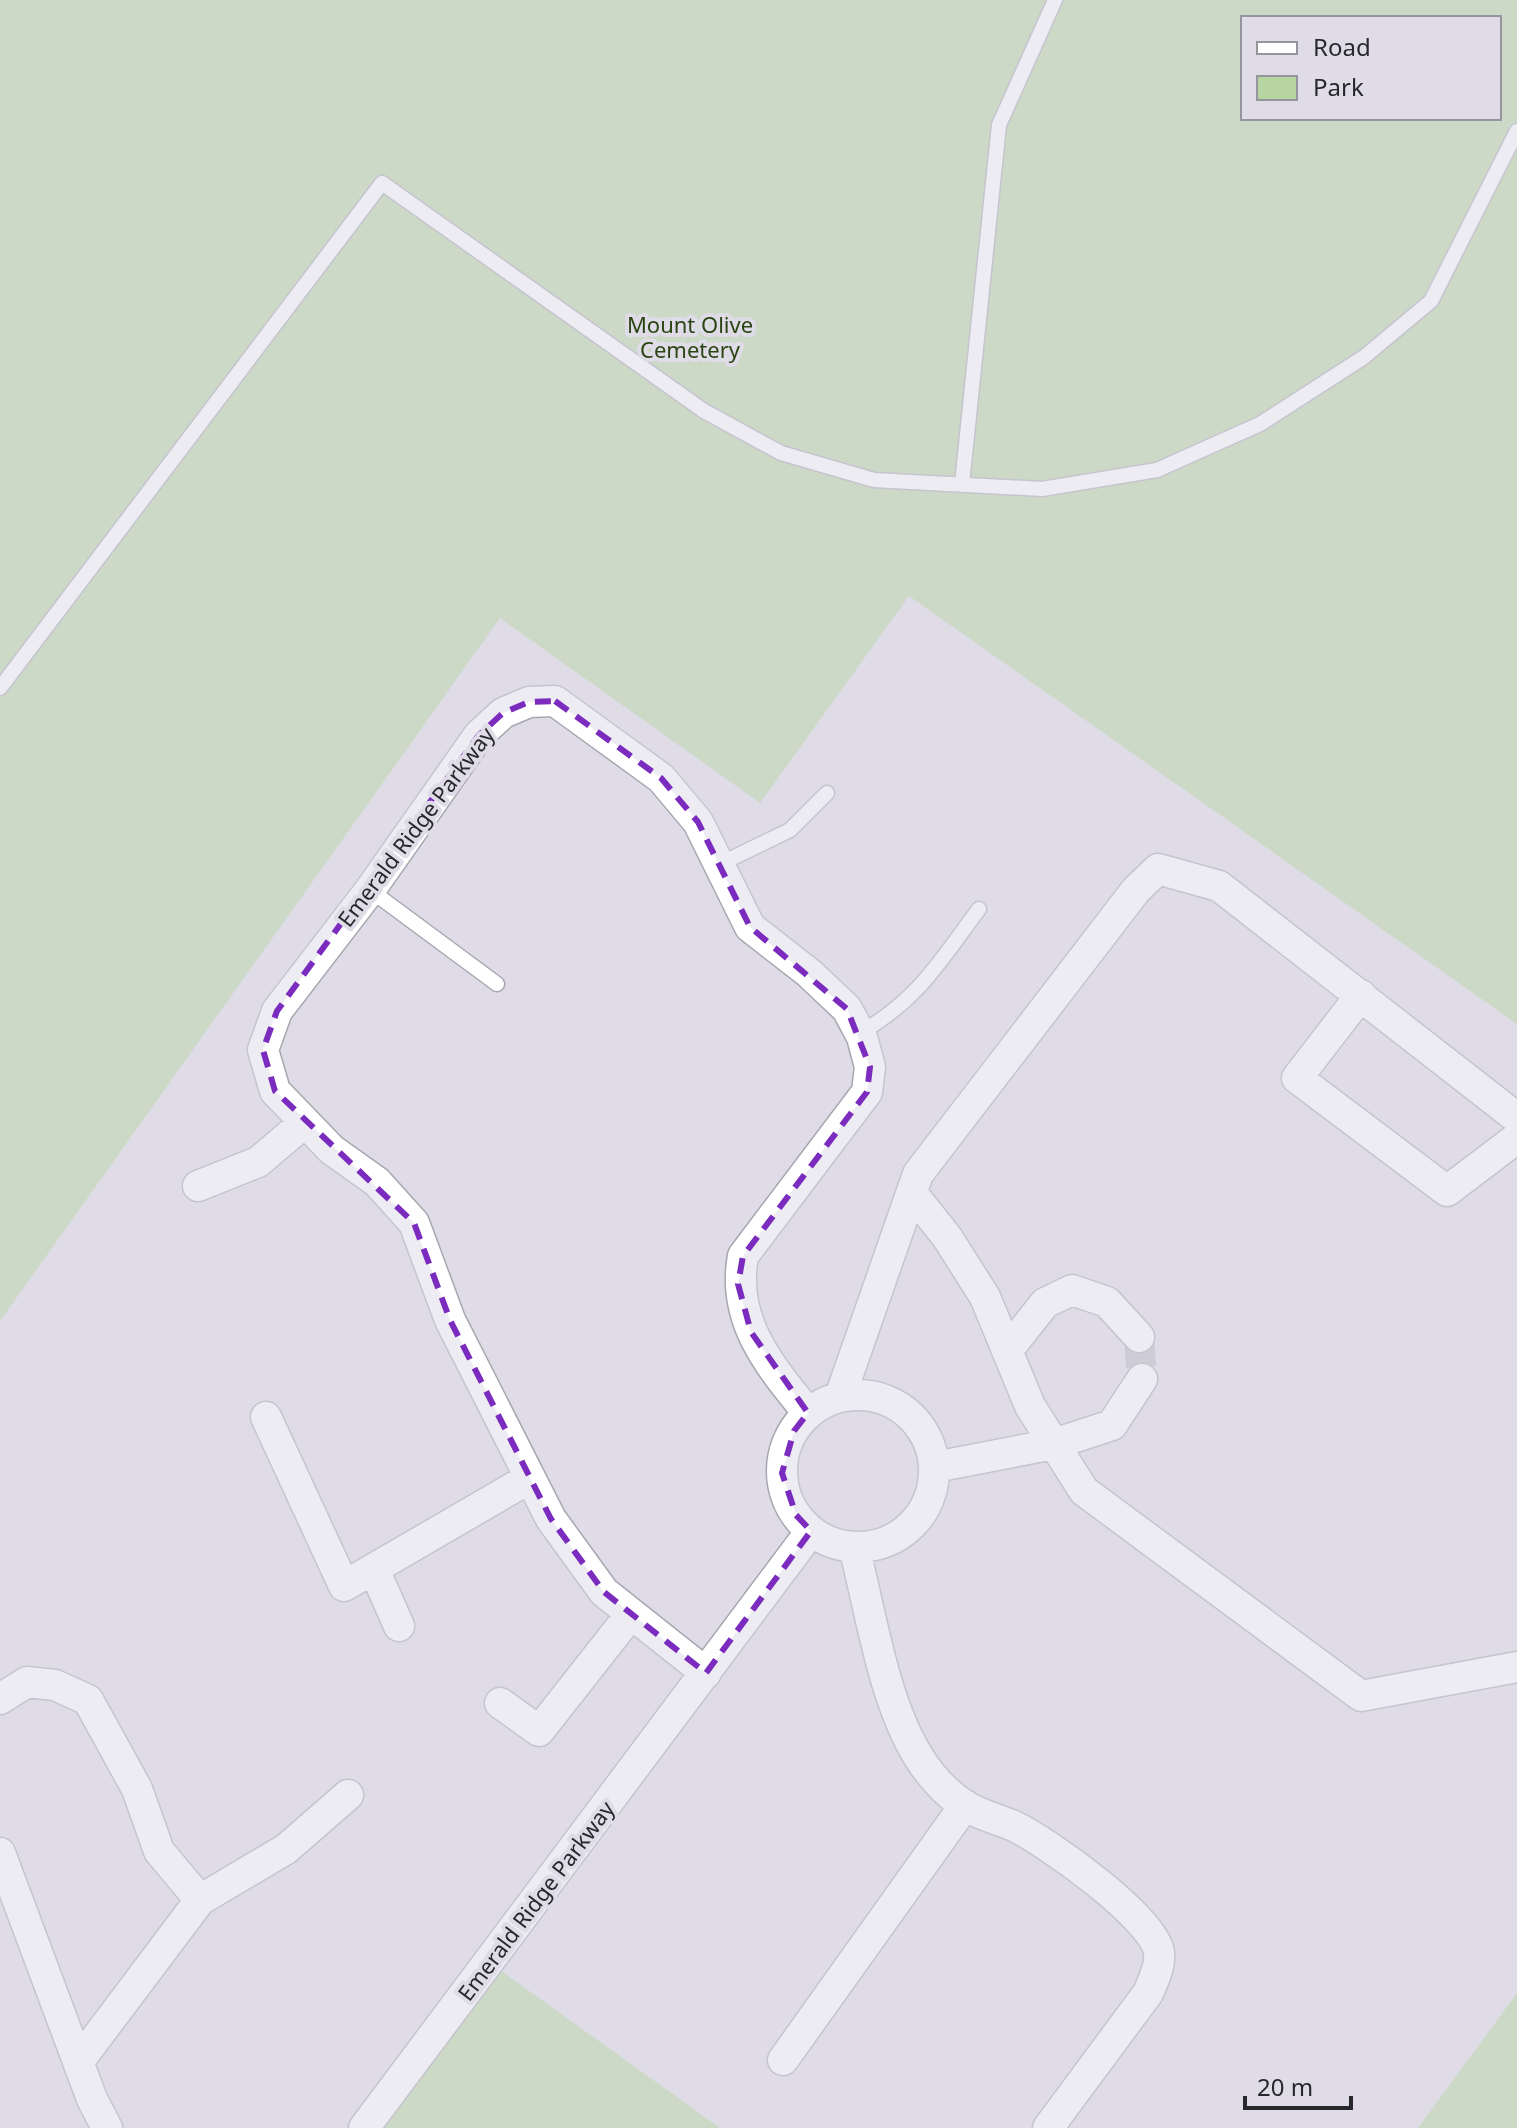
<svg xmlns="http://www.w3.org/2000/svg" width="1517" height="2128" font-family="'Noto Sans',sans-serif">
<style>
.green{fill:#b6d5a0;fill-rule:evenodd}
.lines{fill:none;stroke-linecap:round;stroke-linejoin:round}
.street-tunnel{stroke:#bab8c1;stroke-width:30;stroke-dasharray:30 15;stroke-linecap:butt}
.lane-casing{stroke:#a8a6b0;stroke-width:17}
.street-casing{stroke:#a8a6b0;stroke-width:33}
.lane{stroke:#fff;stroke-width:14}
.street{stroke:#fff;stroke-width:30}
.marked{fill:none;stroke:#7b2cbf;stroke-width:6;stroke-dasharray:16 10;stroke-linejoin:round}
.labels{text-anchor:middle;stroke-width:8;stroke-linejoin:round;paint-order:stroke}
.park-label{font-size:22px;fill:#2b4512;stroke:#dfdce7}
.street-label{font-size:22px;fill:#28272b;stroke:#dfdce7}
</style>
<rect width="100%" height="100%" fill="#dfdce7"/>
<path class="green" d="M0,0H1517V1024L909,596L760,803L500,618L0,1321ZM1243,18H1499V118H1243Z
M489,1962L720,2128H364Z
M1517,1993V2128H1418Z"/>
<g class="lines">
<path class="street-tunnel" d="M1139,1337L1142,1379"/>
<g class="lane-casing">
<path id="lane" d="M962,484L999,125L1055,0
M0,688L382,183L704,411L781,453L874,480L1042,489L1157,470L1260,424L1364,357L1431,301L1517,131
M718,865L790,830L827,793
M370,890L497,984
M860,1033C918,1000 940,961 979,909"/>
</g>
<g class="street-casing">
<path id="street" d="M1361,995L1297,1078L1447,1191L1517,1138
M198,1186L258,1162L304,1123
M912,1193L947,1237L985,1297L1030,1406L1084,1491L1361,1696L1517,1667
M1007,1351L1045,1303L1072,1290L1107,1302L1139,1337
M782 1471a76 76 0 1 1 152 0a76 76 0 1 1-152 0Z
M840,1397L918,1174L1136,890L1158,869L1219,886L1517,1118
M266,1417L344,1586L530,1478
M935,1467L1054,1444L1112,1425L1142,1379
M854,1547C871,1613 883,1699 918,1756C929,1774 946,1793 964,1805C979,1815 998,1819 1014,1826C1047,1842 1153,1917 1159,1952C1161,1966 1153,1981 1148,1993L1048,2128
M374,1569L399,1626
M706,1673L604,1592L551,1519L450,1320L414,1223L377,1182L332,1150L275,1091L263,1050L277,1011L370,890L479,735L503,713L529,702L555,701L661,778L698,822L750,927L809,973L847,1009L862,1037L870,1067L867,1092L743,1256C731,1321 770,1366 808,1413
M0,1699L27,1682L55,1685L88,1700L137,1789L159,1851L200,1900
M500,1703L539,1731L631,1614
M0,1853L92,2099L107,2128
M783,2060L965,1805
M79,2061L200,1900L286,1849L348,1795
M364,2128L811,1531"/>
</g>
<use href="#lane" class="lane"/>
<use href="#street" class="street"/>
</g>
<path d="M0 0H1517V2128H0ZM555,701L661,778L698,822L750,927L847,1009L870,1067L867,1092L743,1256L738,1284L751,1332L808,1413L794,1431L782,1473L796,1515L811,1531L706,1673L604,1592L551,1519L450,1320L414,1223L275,1091L263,1050L277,1011L479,735L503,713L529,702Z" fill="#dfdce7" fill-opacity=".55" fill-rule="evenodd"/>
<path class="marked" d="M555,701L661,778L698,822L750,927L847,1009L870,1067L867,1092L743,1256L738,1284L751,1332L808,1413L794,1431L782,1473L796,1515L811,1531L706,1673L604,1592L551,1519L450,1320L414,1223L275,1091L263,1050L277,1011L479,735L503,713L529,702Z"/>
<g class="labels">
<g class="park-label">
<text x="690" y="333">Mount Olive<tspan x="690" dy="25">Cemetery</tspan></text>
</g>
<g class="street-label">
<text transform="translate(416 827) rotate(-53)" y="8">Emerald Ridge Parkway</text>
<text transform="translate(536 1901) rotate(-53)" y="8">Emerald Ridge Parkway</text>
</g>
</g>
<rect x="1241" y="16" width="260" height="104" fill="#dfdce7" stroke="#96949c" stroke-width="2"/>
<rect x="1257" y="42" width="40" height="12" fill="#ffffff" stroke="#96949c" stroke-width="2"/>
<text x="1313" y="56" font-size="24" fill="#28272b">Road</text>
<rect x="1257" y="76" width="40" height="24" fill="#b6d5a0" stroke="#96949c" stroke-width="2"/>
<text x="1313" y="96" font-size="24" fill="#28272b">Park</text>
<path d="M1245 2096v12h106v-12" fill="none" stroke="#28272b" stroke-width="4"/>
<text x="1257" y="2096" font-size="24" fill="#28272b" stroke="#dfdce7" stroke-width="6" paint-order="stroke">20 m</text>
</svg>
